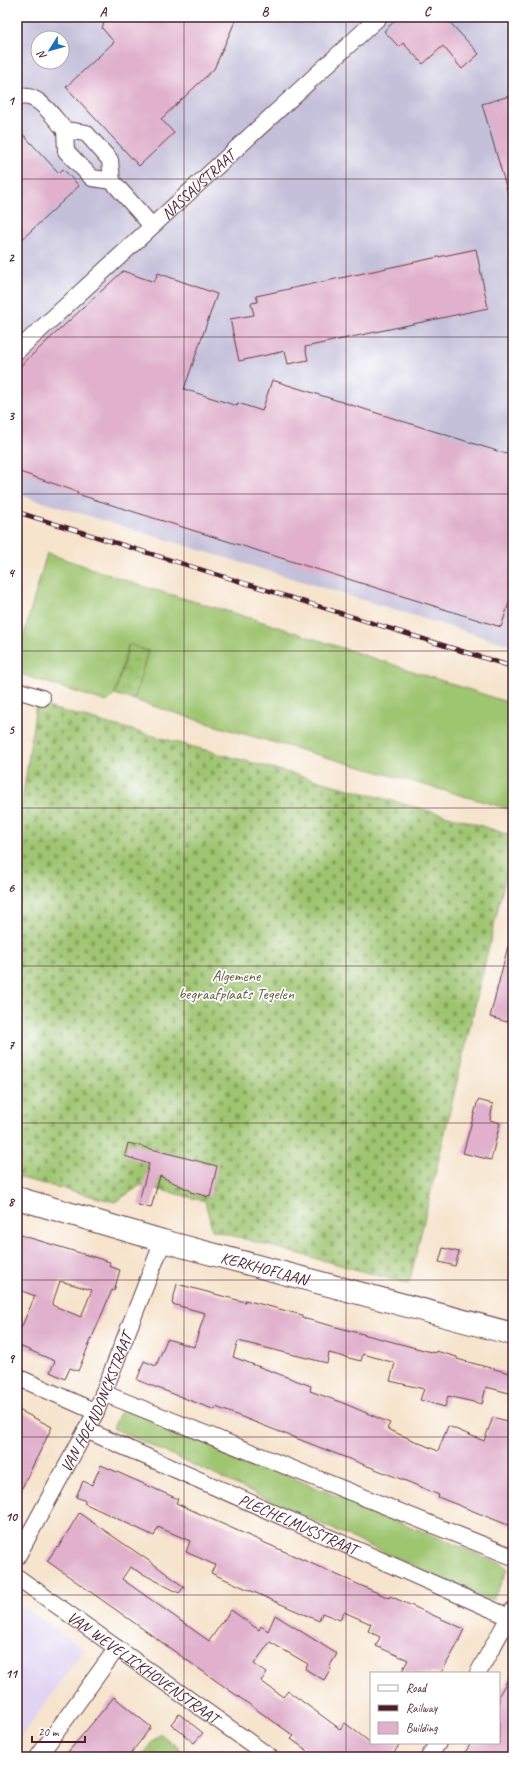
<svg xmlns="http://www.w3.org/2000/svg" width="530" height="1774" font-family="Caveat,sans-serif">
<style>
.built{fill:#e1d4f3}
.industrial{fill:#c5c0da;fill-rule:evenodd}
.grass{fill:#9ec570;stroke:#74724e}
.cemetery{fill:url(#cemetery-stones);stroke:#74724e}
.park{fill:url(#park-crowns);stroke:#74724e}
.building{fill:#e0b0cc;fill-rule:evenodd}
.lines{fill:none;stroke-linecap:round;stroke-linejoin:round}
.street-casing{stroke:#643d43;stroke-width:18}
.secondary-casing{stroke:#643d43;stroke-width:24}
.street{stroke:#fff;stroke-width:16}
.secondary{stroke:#fff;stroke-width:22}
.rail-casing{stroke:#4a1f2b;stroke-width:4.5}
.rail{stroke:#fff;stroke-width:3;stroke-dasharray:9;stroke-linecap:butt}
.grid{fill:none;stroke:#4a1f2b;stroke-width:1;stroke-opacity:0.55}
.labels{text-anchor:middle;stroke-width:3.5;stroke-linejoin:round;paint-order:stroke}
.street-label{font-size:16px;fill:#4a1f2b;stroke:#fff}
.park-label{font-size:16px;fill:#675943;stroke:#fff}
.neatline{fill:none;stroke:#4a1f2b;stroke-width:1.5}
.grid-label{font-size:13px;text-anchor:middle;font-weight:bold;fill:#4a1f2b}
</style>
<defs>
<pattern id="cemetery-stones" width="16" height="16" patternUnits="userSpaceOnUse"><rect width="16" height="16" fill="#9ec570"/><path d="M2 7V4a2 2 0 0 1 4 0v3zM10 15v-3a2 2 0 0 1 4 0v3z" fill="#839f5c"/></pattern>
<pattern id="park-crowns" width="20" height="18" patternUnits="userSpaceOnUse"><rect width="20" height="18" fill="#9ec570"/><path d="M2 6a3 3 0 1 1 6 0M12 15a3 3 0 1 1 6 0" fill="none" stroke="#839f5c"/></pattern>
</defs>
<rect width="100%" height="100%" fill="#fff"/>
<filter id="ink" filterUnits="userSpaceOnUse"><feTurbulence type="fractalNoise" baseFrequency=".025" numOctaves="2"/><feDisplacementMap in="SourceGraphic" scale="8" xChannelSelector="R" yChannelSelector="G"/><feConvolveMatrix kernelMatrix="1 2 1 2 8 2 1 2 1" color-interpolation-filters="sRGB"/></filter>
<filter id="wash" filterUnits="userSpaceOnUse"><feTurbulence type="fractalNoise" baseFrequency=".012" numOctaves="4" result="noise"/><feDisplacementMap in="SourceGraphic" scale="16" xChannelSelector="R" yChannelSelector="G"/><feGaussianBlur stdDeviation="0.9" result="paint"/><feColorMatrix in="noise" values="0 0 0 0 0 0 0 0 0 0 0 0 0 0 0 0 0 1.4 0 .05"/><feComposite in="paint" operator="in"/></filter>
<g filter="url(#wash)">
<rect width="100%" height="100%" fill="#f6e4cd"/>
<path class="built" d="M17,1602L84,1649L17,1743Z"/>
<path class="industrial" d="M17,17H513V646L17,494ZM38,38H62V62H38Z"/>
<path class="grass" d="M47,553L145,587L257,620L513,704V810L223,728L134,700L148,651L128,645L115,694L107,702L17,673V658Z
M122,1408L502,1564L508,1569L493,1599H485L113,1428Z
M160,1733L183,1752L178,1757H140Z"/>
<path class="cemetery" d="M36,704L463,820L513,836V845L409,1284L212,1230L205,1201L141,1185L115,1202L17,1177V838Z"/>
<path class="park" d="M129,644L148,651L134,700L115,694Z"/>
<g id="blocks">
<path class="building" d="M106,17H237L214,69L161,119L174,133L139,166L66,87L114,42L102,28Z
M399,17H445L479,54L462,69L443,46L423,64L403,43L399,47L384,31Z
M513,95V197H509L482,104Z
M17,128L59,173L63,169L79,186L17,244Z
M476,249L488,308L305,347L308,360L288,364L285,351L239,361L230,319L254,315L251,303L258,302L256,296Z
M123,271L154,282L158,273L217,294L184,389L237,406L238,403L262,411L272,380L513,456V591L501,627L77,494L78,492L17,471V369Z
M508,946L513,947V998L507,1022L490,1017Z
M478,1100L493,1104L490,1120L500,1123L491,1160L463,1153Z
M128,1143L217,1166L210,1197L190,1192L191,1191L160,1176L151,1208L138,1205L149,1164L125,1156Z
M17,1234L110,1262L109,1266L120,1270L114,1291L112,1290L78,1371L70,1368L65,1379L50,1372L55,1361L17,1345V1326L21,1328L35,1296L17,1289ZM60,1281L92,1290L81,1317L52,1305Z
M443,1248L459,1252L455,1266L439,1262Z
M177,1284L245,1302V1300L302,1315V1318L435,1353L436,1351L457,1357V1359L513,1374V1394L486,1387L482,1404L448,1396L445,1407L420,1400L424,1389L390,1381L395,1363L363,1354L361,1361L329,1353L327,1363L238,1341L233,1357L311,1386L310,1391L343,1403L390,1423L387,1429L438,1451L448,1426L484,1441L493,1417L513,1423V1527L438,1497L439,1495L411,1483L216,1407L215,1410L137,1380L144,1361L156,1366L167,1339L194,1347L205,1313L172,1304Z
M17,1409L52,1427L17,1498Z
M101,1465L178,1499L176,1503L209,1518L389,1598L390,1596L464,1629L456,1647L441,1673H401L408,1660L376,1646L380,1637L368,1631L371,1624L344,1612L340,1620L322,1613L319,1621L211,1573L215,1565L186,1552L190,1541L158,1527L154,1536L84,1503L86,1501L76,1497L83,1481L92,1485Z
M79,1513L155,1565L184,1587L179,1593L130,1567L122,1579L209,1641L231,1610L259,1630L261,1626L268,1631L275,1615L337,1654L329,1667L331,1668L324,1680L305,1669L308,1664L270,1642L254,1664L267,1673L261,1681L283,1697L288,1691L340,1729L345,1723L371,1743H400L392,1757H316L291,1739L294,1736L47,1561L57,1547L58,1548Z
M513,1671V1757H462L471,1743H499V1695Z
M114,1697L151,1727L128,1757H64Z
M179,1714L203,1733L194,1743L171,1724Z"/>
</g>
</g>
<g filter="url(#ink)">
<use href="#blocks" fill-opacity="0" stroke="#643d43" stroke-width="1"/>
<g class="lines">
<g class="street-casing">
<g id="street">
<path d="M17,98C37,90 53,117 65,130L86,133L110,160L112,181L152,226"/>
<path d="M65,130L66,151L92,178L112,181"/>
<path id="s1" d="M17,351L379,17"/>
<path d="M17,690L42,698"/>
<path d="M17,1377L96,1412"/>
<path d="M103,1393L513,1557"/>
<path id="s2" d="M86,1430L509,1617"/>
<path id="s3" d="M17,1557L96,1412L163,1241"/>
<path id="s4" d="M17,1577L270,1757"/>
<path d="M478,1673L513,1610"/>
<path d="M38,1757L117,1648"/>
<path d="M429,1757L438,1743"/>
</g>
</g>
<g class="secondary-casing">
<g id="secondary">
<path id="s5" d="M17,1198L163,1241L513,1334"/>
</g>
</g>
<use href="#street" class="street"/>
<use href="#secondary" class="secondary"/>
<g class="rail-casing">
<path id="rail" d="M17,512L513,667"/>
</g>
<use href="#rail" class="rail"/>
</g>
</g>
<path class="grid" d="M184,17V1757M346,17V1757M17,179H513M17,337H513M17,494H513M17,651H513M17,808H513M17,966H513M17,1123H513M17,1280H513M17,1437H513M17,1595H513"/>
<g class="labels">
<g class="street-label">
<text dy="6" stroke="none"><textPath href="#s1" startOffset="246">NASSAUSTRAAT</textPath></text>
<text dy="6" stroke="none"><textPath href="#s5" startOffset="257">KERKHOFLAAN</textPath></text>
<text dy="6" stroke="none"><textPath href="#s3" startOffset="174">VAN HOENDONCKSTRAAT</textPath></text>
<text dy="6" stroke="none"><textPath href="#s2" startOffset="232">PLECHELMUSSTRAAT</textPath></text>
<text dy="6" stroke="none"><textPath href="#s4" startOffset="155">VAN WEVELICKHOVENSTRAAT</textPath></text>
</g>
<g class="park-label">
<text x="236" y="981">Algemene<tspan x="236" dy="18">begraafplaats Tegelen</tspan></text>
</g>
</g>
<rect width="530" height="1774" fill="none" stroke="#fff" stroke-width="44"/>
<rect x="370" y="1672" width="130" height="72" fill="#ffffff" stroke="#b7a5aa"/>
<rect x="378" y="1685" width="20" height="6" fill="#ffffff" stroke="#b7a5aa"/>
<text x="406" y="1692" font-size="12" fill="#4a1f2b">Road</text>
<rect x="378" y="1705" width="20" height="6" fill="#4a1f2b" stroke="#b7a5aa"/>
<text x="406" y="1712" font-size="12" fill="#4a1f2b">Railway</text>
<rect x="378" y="1722" width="20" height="12" fill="#e0b0cc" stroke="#b7a5aa"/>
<text x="406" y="1732" font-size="12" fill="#4a1f2b">Building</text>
<g transform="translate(50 50) rotate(233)"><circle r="19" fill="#ffffff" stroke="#b7a5aa"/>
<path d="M0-3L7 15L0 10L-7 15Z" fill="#1f6fb2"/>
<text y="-6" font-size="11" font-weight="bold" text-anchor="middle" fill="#4a1f2b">N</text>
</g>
<path d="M32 1736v6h53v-6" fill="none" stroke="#4a1f2b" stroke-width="2"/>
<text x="38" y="1736" font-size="12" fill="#4a1f2b" stroke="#ffffff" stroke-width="3" paint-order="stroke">20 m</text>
<rect x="22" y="22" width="486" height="1730" class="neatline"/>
<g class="grid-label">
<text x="103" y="16">A</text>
<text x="265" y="16">B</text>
<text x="427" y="16">C</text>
<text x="11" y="105">1</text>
<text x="11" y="262">2</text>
<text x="11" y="420">3</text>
<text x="11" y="577">4</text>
<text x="11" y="734">5</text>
<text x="11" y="892">6</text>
<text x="11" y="1049">7</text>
<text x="11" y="1206">8</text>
<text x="11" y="1363">9</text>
<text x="11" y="1521">10</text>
<text x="11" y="1678">11</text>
</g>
</svg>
